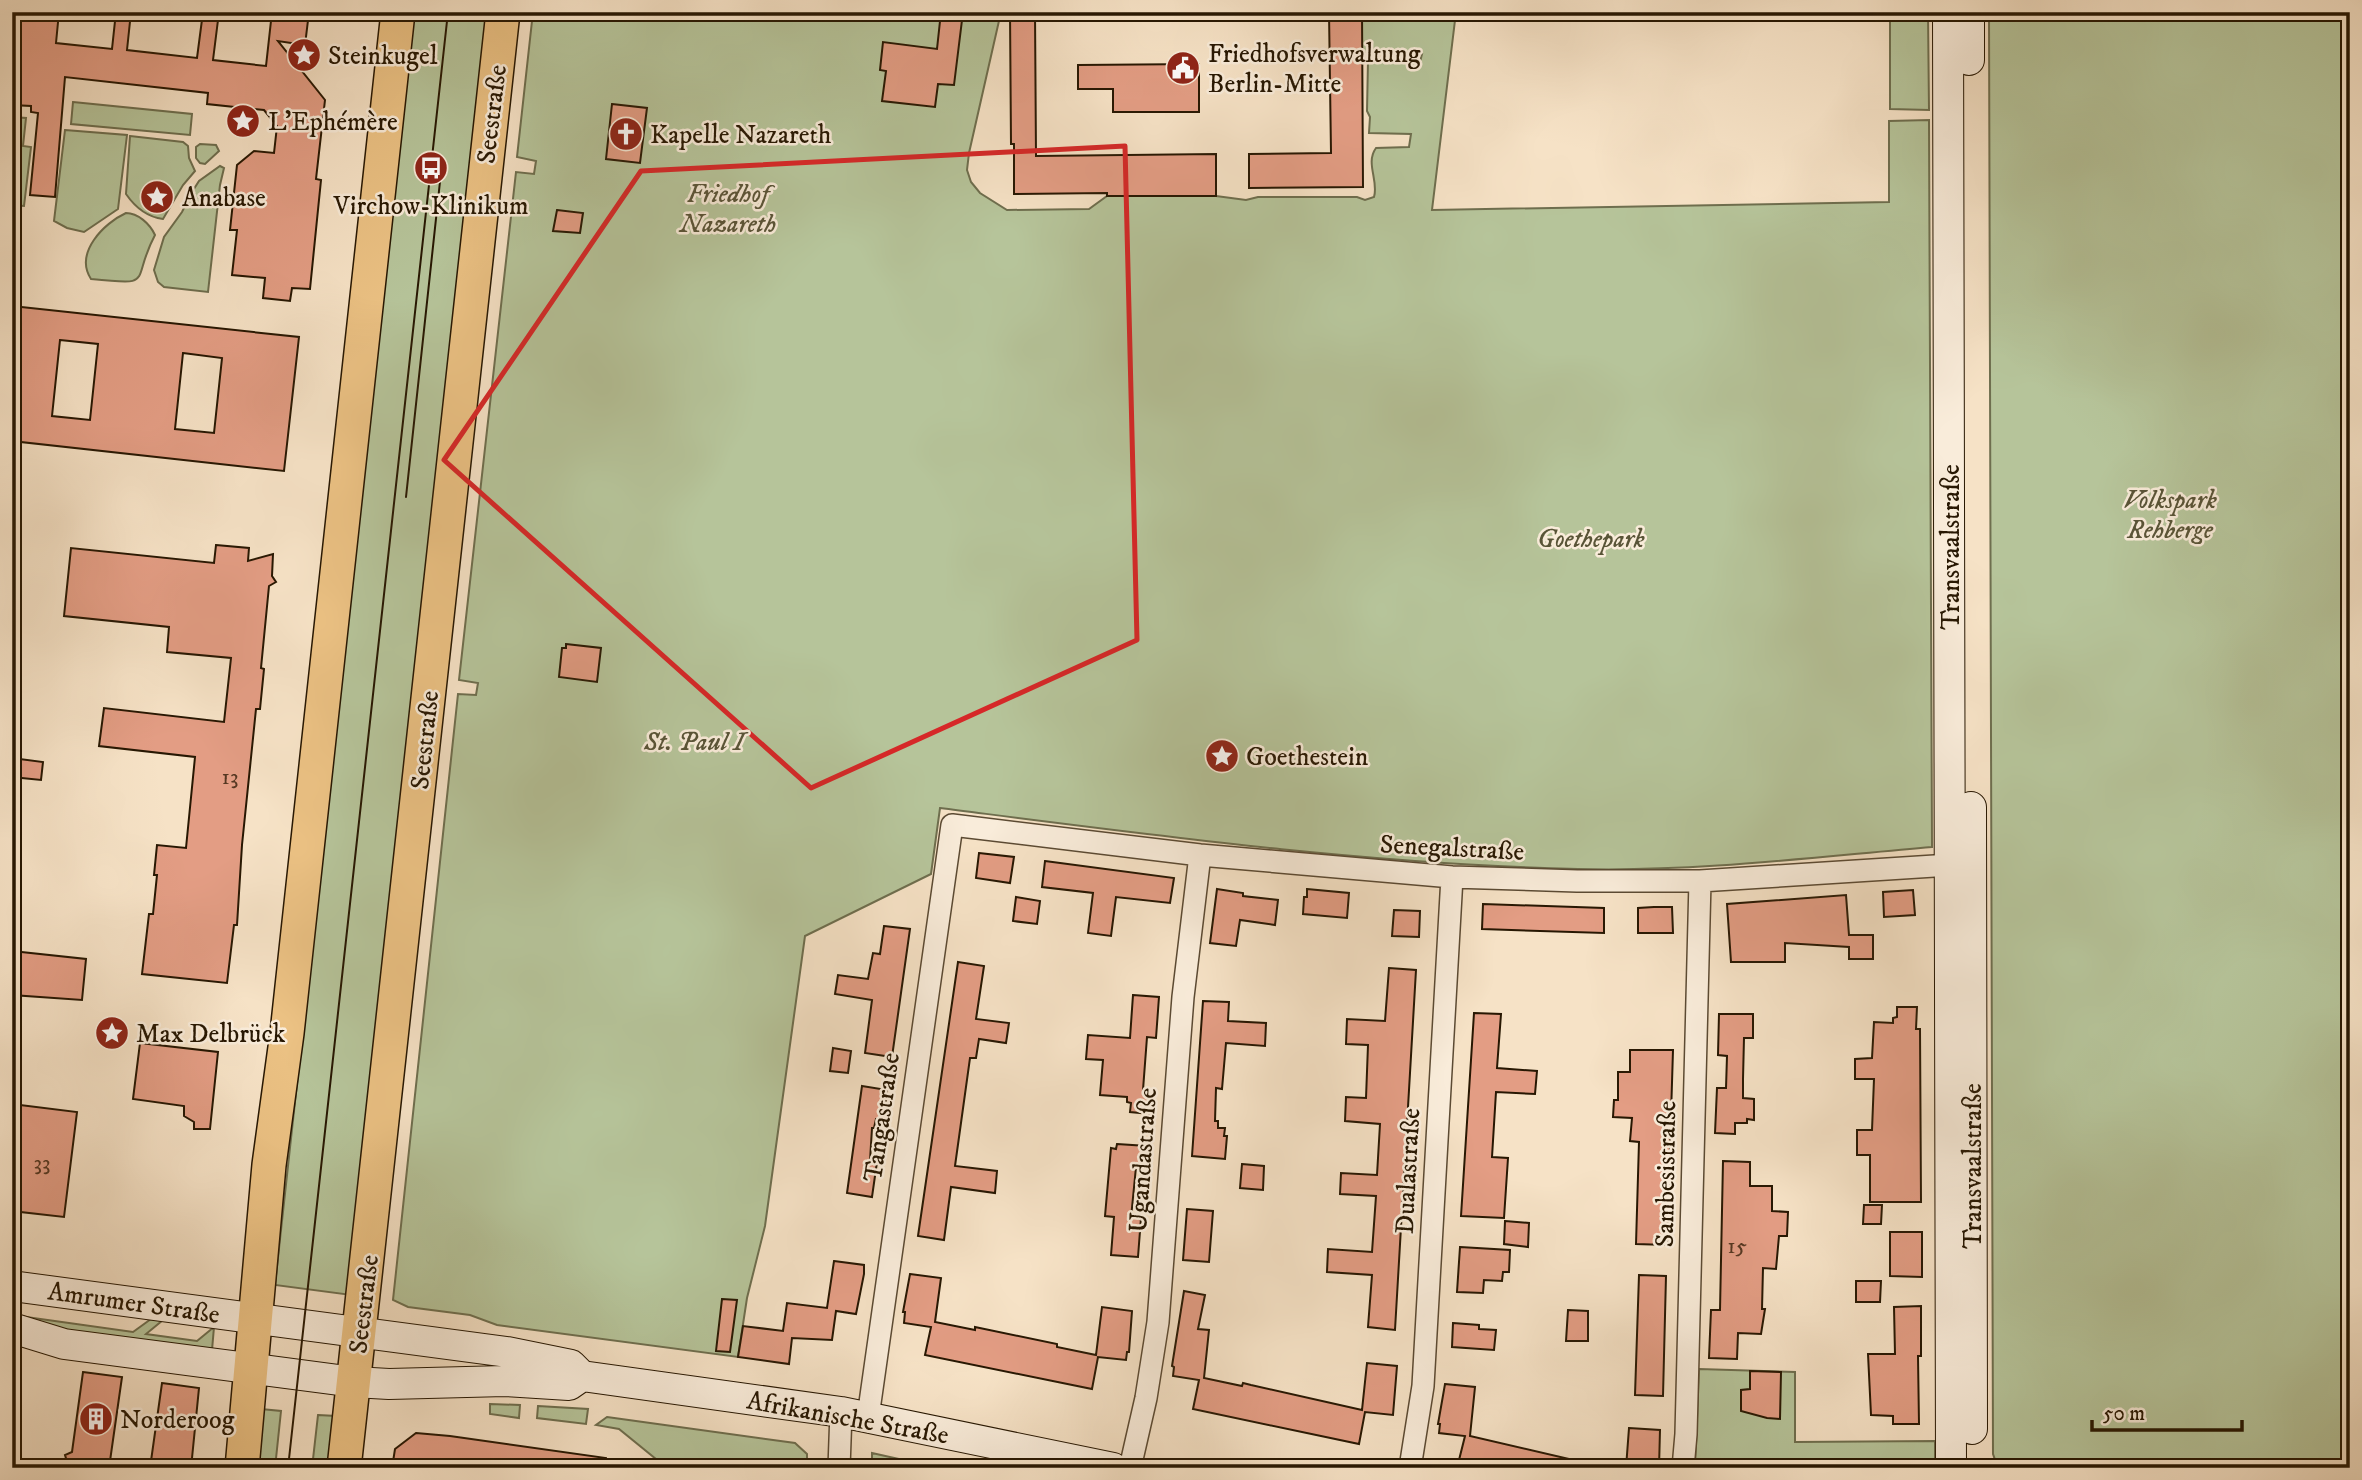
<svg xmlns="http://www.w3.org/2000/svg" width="2362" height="1480" font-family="'IM FELL DW Pica',serif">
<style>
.green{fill:#b6c49a;stroke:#6e6e4e;stroke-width:2}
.building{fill:#e39d84;stroke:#271702;stroke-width:2;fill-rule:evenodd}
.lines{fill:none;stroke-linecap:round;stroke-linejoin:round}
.street-casing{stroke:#5b4a33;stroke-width:24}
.secondary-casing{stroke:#271702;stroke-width:32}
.primary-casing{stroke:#271702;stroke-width:36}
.street{stroke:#f9ecda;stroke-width:21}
.secondary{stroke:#f9ecda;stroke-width:30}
.primary{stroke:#ebc183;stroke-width:33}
.tram{stroke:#271702;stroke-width:2}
.marked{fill:none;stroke:#d62828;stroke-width:5;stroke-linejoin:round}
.labels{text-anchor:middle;stroke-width:5;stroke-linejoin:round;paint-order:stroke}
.number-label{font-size:23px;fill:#563822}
.poi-label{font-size:26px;fill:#271702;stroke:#f9ecda;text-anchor:start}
.street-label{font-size:26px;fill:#271702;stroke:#f9ecda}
.park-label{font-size:26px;font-style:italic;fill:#595437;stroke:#f9ecda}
</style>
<rect width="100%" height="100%" fill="#f6e2c6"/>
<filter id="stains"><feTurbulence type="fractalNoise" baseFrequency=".00286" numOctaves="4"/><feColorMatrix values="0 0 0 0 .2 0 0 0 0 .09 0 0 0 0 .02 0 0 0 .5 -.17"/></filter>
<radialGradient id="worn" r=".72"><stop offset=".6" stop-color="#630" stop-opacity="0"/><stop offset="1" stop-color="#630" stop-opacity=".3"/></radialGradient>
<path class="green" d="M414,12H490L351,1295L275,1285Z
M533,12H1001L969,153L967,170L971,182L980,193L1007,210L1089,209L1107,196H1216L1246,200L1258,197H1357L1365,200L1374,197C1379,181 1365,163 1376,148L1409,147L1411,134L1369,133L1370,117L1367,111L1368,61L1420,62L1422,54L1362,53V12H1456L1432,210L1889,202V121L1929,120L1932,847C1815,857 1696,872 1578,869C1365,864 1152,835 940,808L931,874L805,936L765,1226L747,1298L738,1357L497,1325L470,1315L408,1307L393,1300L458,694L476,695L478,683L459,680L516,172L534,174L536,161L517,157Z
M1890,12H1928L1929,110L1890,109Z
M1989,12H2350V1468H1998L1993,1454Z
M73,102L192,114L190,135L71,124Z
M12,117L26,118L23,146L31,147L24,206L12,205Z
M65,130L127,135L118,209L84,232L67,228L54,221Z
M130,136L183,142L188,146L189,158L195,171L183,185L163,219C147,217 135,207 126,194Z
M200,144L216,145L219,151L205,164L200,163L196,158V147Z
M220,166L224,168L220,185L208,292L164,287L158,282L154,270L164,237L182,212L192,192L199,181Z
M126,213C138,213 150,224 155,235C130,282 157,286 91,279C74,253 104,223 126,213Z
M12,1315L133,1332L151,1319L163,1320L146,1334L197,1341L214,1327L212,1350L12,1323Z
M1699,1369L1795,1372V1442L1935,1441V1468H1695Z
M490,1404L520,1405L519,1418L490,1414Z
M538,1406L588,1409L586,1424L537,1418Z
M261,1409L281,1411L275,1468H255Z
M318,1415L336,1416L331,1468H312Z
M607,1417L795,1443L807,1454V1468H667L619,1429L596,1425Z
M872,1453L939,1468H872Z"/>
<path class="building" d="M21,12H59L56,43L112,49L116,12H131L127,50L197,58L203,12H219L213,60L266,66L272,12H309L305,45L278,41L325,100L316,179L321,180L310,289L292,288L290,301L263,298L265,278L232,275L237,230H230L237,165L254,151L274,153L277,126L264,110L207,104L208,93L65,77L55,197L30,195L38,113L31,112V106L12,105V83Z
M941,12H963L954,85L938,84L935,107L882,101L886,71L880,70L883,42L937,49Z
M1010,12H1035L1036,156L1216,154V196H1107V193L1014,194V144H1011Z
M1329,12H1362L1363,187L1249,188V154L1331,153Z
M1199,64V112H1113V89H1078V65Z
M612,104L647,108L640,163L606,159Z
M557,210L583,213L580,233L553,231Z
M12,306L299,337L284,471L12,441ZM60,340L98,344L90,420L52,416ZM183,353L222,358L214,433L175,429Z
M216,545L249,548L248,561L273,554L272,576L276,582L269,586L261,668L264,669L260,709H256L242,845L237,925H234L227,983L142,974L149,914H153L157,875H154L157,845L186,848L195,757L99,746L104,708L224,722L231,658L167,652L169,627L64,616L71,548L214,563Z
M566,644L601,648L597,682L559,677L562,648H566Z
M12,758L43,762L41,780L12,777Z
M979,853L1014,857L1010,883L976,878Z
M1045,861L1174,878L1170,903L1116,897L1111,936L1088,933L1093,893L1042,887Z
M1217,889L1243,893V896L1278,900L1275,925L1240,920L1236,946L1210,943Z
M1307,889L1349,893L1347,918L1303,914L1304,897H1307Z
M1913,890L1915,915L1884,917L1883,892Z
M1846,895L1849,935H1873V959H1849V947L1785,943V962H1731L1727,904Z
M1016,897L1040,901L1037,924L1013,921Z
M1483,904L1604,908V933L1482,929Z
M1654,907H1672L1673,933H1638V908Z
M1394,910L1420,911L1419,937L1392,936Z
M884,926L910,929L892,1057L865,1053L872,1000L835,994L838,975L868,979L873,953L880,954Z
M12,951L86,959L82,1000L12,995Z
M958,962L984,966L976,1019L1009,1023L1006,1043L979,1039L976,1058H970L955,1166L997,1171L995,1193L951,1187L944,1240L918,1236Z
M1389,968L1416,970L1395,1330L1368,1327L1372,1275L1327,1272L1328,1249L1372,1252L1376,1196L1340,1194L1341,1173L1377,1175L1380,1124L1345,1121L1346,1097L1366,1098L1368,1045L1346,1044L1347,1019L1385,1021Z
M1133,995L1159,997L1156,1038L1147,1037L1143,1090L1151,1091L1150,1114L1130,1112L1131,1103L1127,1102V1097L1100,1095L1103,1060L1086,1059L1088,1035L1130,1038Z
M1203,1001L1229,1002L1228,1021L1266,1023L1265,1046L1226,1043L1222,1089L1216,1088L1215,1121H1218V1128H1225L1224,1136H1227L1225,1159L1192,1156Z
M1897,1007H1917L1916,1029H1920L1921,1202H1870V1155H1857V1130H1872L1874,1079H1855V1059L1872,1058L1874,1022L1893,1023V1018L1897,1017Z
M1474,1013L1501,1014L1497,1068L1537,1071L1535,1094L1496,1092L1492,1157L1508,1158L1504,1218L1461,1216Z
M1719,1014H1753V1038H1744L1743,1079V1098L1754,1099V1120L1747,1119V1123H1735V1134L1715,1133L1717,1088H1726L1727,1056L1718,1055Z
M140,1043L218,1052L210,1129H194V1122L184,1116V1106L133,1099Z
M833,1048L851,1051L848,1073L830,1071Z
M1630,1050H1673L1667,1245L1636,1244L1639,1142L1630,1141L1632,1118L1613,1117L1614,1100H1618V1072H1630Z
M862,1086L887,1090L883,1120L876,1119L874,1128H872L870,1161L877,1162L872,1197L847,1193Z
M12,1104L77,1112L64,1217L12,1211Z
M1117,1144L1147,1146L1145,1168L1136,1167L1131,1218H1141L1138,1257L1111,1255L1114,1217L1105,1216L1111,1148L1116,1149Z
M1723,1161L1750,1162V1186H1772V1211L1788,1212L1787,1236H1779L1776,1269L1763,1268L1762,1309H1765L1761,1334L1738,1333L1737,1359L1709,1358L1711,1310H1720Z
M1242,1164L1264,1166L1263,1190L1240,1188Z
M1864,1205H1882L1881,1224H1863Z
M1187,1209L1213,1211L1209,1262L1183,1260Z
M1505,1221L1529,1223L1528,1247L1504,1244Z
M1890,1232H1922V1277L1890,1276Z
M1460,1247L1510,1250L1509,1272H1503L1502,1281L1484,1280L1483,1293L1457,1292Z
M834,1261L864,1265V1274L856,1314L836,1311L832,1340L792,1338L789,1364L738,1357L743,1326L783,1331L787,1303L827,1308Z
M910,1274L941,1278L935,1322L975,1330V1327L1057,1344V1347L1096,1355L1102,1307L1132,1311L1129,1352H1127L1126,1360L1098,1357L1092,1389L925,1355L931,1327L904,1323L905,1312H903Z
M1639,1275L1666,1276L1663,1396L1635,1395Z
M1856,1281H1881L1880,1302H1856Z
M1184,1291L1205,1295L1198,1329L1209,1330L1204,1378L1242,1386L1243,1383L1251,1385L1362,1410L1367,1363L1397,1366L1393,1415L1365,1412L1359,1444L1193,1409L1199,1380L1173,1376L1174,1367L1172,1366Z
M722,1299L737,1300L730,1352L716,1351Z
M1921,1306V1356H1918L1919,1424H1893V1416L1871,1415L1868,1354H1895L1894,1307Z
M1568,1310L1588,1311V1341H1566Z
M1453,1323L1479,1325V1329L1496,1330L1494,1350L1452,1347Z
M1750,1371L1781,1372L1780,1419L1767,1418L1741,1411V1390L1750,1389Z
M83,1372L122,1377L109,1468H69L65,1455L72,1452Z
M162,1383L199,1388L191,1468H150Z
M1445,1384L1475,1387L1470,1436L1582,1462L1581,1468H1457L1465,1436L1439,1433L1440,1424H1438Z
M1629,1428L1660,1430L1659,1468H1626Z
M416,1433L450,1436L606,1458V1468H392L395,1449Z"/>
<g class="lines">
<g class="street-casing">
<path id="street" d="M868,1417L952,825L1200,855L1452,877L1577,881H1700L1950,865
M839,1468L841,1412
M1130,1468L1146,1398L1158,1322L1183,997L1200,855
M1410,1468L1423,1386L1452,877
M1683,1468L1686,1434L1700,881"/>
</g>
<g class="secondary-casing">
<path id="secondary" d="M1948,12L1951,1468
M1969,12V60
M1971,807L1972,1429
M12,1286L507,1352L571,1365L582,1376L841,1412L1113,1468
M12,1328L64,1344L354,1382L389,1384L505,1381L569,1385L582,1376"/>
</g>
<g class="primary-casing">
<path id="primary" d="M242,1468L269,1165L287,1033L398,12
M344,1468L503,12"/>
</g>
<use href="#street" class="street"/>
<use href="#secondary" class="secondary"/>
<use href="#primary" class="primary"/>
<path class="tram" d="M406,497L442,163
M288,1468L448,12"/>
</g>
<path class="marked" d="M1125,146L1137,640L811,788L444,460L641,171Z"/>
<defs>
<g id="sight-disc" transform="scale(1.75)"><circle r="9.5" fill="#8f2418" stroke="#f9ecda"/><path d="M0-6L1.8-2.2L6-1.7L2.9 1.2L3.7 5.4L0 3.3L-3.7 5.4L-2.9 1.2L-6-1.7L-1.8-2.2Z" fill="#fff"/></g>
<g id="civic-disc" transform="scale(1.75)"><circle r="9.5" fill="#8f2418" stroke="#f9ecda"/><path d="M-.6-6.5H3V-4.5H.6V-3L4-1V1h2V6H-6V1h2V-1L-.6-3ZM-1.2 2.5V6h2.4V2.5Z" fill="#fff"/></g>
<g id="church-disc" transform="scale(1.75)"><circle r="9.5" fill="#8f2418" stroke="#f9ecda"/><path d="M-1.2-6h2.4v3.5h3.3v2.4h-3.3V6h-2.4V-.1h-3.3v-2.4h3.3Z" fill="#fff"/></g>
<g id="bus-disc" transform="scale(1.75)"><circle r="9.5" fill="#8f2418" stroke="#f9ecda"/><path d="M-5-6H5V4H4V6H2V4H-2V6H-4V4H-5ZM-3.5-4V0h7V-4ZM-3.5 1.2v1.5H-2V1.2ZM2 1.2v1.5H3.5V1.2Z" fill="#fff"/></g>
<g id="building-disc" transform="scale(1.75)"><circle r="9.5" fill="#8f2418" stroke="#f9ecda"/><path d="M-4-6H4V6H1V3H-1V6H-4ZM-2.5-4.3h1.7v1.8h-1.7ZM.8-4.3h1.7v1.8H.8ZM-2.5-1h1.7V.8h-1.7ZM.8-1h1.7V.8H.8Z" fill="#fff"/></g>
</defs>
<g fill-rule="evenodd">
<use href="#sight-disc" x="304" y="55"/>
<use href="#civic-disc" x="1183" y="68"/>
<use href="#sight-disc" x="243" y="121"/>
<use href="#church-disc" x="626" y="134"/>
<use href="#bus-disc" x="431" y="168"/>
<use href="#sight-disc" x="157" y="197"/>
<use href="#sight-disc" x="1222" y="756"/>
<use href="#sight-disc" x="112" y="1033"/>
<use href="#building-disc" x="96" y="1419"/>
</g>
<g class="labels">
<g class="number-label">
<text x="230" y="784">13</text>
<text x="42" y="1170">33</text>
<text x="1737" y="1253">15</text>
</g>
<g class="poi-label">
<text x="1208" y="62">Friedhofsverwaltung<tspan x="1208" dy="30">Berlin-Mitte</tspan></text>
<text x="328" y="64">Steinkugel</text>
<text x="268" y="130">L'Ephémère</text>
<text x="650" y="143">Kapelle Nazareth</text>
<text x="182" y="206">Anabase</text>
<text x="431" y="214" text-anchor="middle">Virchow-Klinikum</text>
<text x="1246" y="765">Goethestein</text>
<text x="136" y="1042">Max Delbrück</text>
<text x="120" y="1428">Norderoog</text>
</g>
<g class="street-label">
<text transform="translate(491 114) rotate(-83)" y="9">Seestraße</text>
<text transform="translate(1950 547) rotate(-90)" y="9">Transvaalstraße</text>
<text transform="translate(424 740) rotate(-84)" y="9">Seestraße</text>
<text transform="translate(1452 847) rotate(3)" y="9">Senegalstraße</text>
<text transform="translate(881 1117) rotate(-82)" y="9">Tangastraße</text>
<text transform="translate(1142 1160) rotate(-86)" y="9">Ugandastraße</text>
<text transform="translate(1972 1166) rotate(-90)" y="9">Transvaalstraße</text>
<text transform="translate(1407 1171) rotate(-87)" y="9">Dualastraße</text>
<text transform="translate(1665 1174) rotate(-89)" y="9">Sambesistraße</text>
<text transform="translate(134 1302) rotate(8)" y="9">Amrumer Straße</text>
<text transform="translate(363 1304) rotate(-83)" y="9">Seestraße</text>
<text transform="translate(848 1417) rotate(10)" y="9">Afrikanische Straße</text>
</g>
<g class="park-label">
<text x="728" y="202">Friedhof<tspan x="728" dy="30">Nazareth</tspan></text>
<text x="2170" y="508">Volkspark<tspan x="2170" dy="30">Rehberge</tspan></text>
<text x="1591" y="547">Goethepark</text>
<text x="694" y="750">St. Paul I</text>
</g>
</g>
<rect width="2362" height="1480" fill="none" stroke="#f6e2c6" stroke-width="42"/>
<rect x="14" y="14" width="2334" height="1452" fill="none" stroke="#271702" stroke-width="3.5"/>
<rect x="21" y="21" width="2320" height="1438" fill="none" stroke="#271702" stroke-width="2"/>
<path d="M2092 1420v10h150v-10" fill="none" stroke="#271702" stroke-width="3.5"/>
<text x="2103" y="1420" font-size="21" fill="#271702" stroke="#f9ecda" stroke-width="5" paint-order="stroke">50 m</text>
<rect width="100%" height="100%" filter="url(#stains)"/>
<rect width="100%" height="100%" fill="url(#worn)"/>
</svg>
